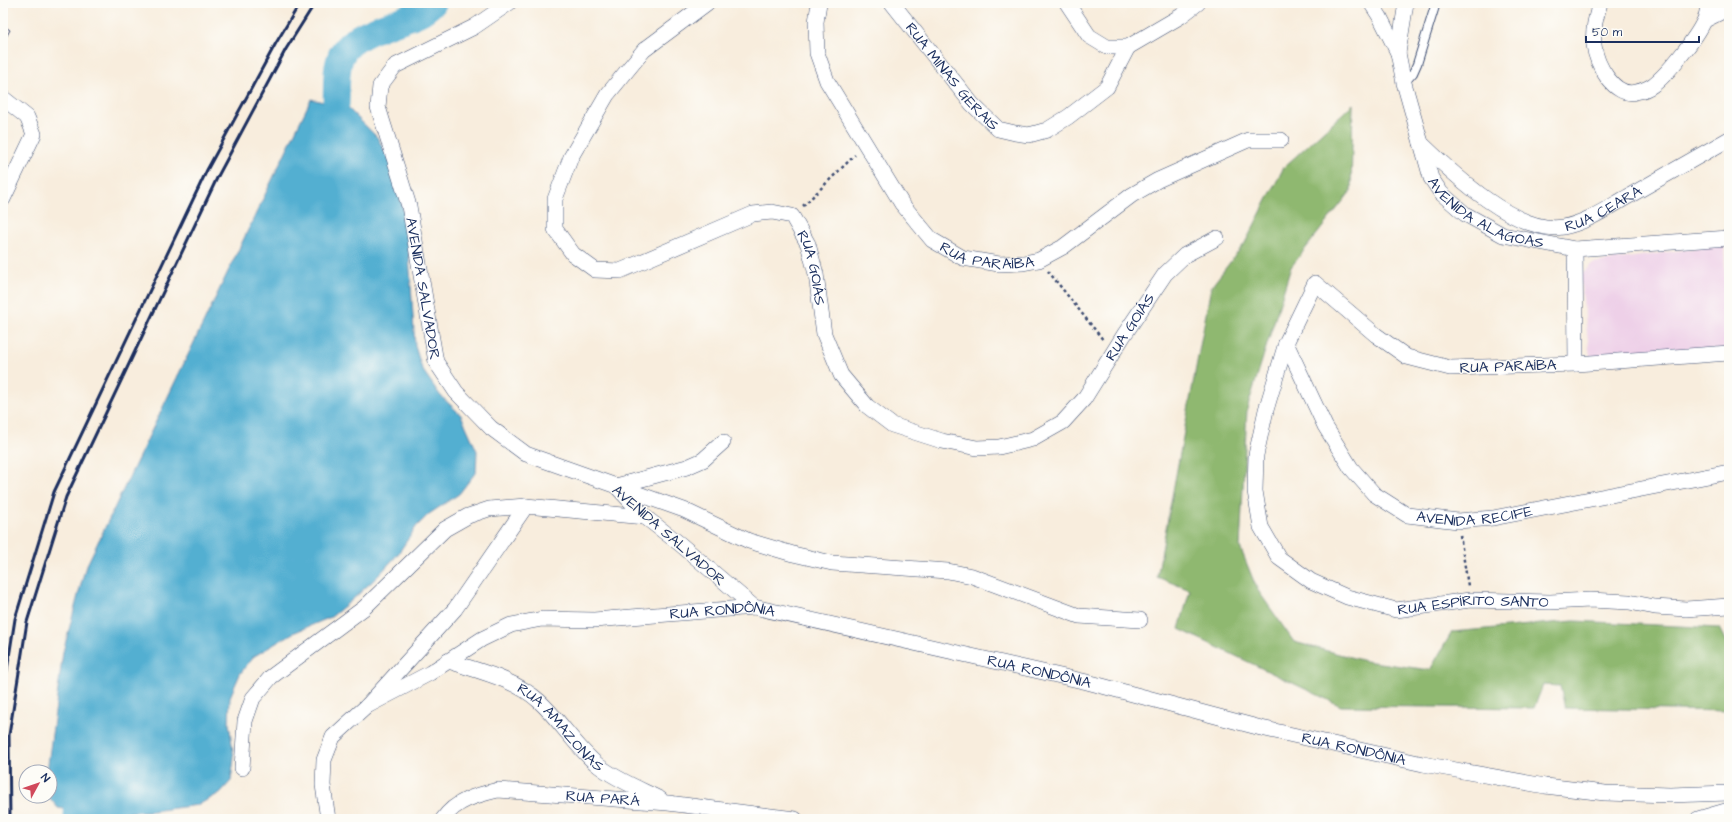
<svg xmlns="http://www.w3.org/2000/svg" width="1732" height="822" font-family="'Architects Daughter',sans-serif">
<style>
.built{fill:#eed0e8}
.forest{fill:#8fb86f;stroke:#557466}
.water{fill:#53afd1;stroke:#376f98}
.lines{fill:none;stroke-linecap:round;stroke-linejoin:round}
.river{stroke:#53afd1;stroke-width:27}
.building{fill:#d2a4ea}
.service-casing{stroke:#3c4c71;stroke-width:10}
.minor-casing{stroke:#3c4c71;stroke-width:16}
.path{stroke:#3c4c71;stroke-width:2.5;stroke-dasharray:3 3;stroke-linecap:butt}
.service{stroke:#fff;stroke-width:8}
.minor{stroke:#fff;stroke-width:15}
.rail{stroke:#1b2f5e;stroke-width:3}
.labels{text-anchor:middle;stroke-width:3;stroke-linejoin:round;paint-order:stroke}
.street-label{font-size:15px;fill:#1b2f5e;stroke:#fdfcf7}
</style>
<rect width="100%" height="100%" fill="#fdfcf7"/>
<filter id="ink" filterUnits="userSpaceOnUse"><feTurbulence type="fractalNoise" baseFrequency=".025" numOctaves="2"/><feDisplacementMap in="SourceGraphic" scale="8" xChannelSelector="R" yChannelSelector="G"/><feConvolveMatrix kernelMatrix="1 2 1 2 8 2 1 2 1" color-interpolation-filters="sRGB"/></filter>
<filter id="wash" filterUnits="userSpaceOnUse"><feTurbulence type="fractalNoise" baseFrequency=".012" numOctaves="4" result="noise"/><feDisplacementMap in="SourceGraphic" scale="16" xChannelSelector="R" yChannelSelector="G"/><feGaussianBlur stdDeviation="0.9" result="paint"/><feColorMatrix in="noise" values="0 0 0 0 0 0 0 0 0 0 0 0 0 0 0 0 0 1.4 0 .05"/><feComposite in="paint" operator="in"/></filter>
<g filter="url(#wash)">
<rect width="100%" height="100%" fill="#f8eddd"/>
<path class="built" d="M1724,244L1726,300H1729V348L1590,357L1580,275L1593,263Z"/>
<path class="forest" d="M1353,104L1351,191L1291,267L1247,409L1240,547L1257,589L1294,642L1365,661L1430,670L1452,632L1574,621L1719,628L1729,648V711L1565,708L1560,686L1543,685L1534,708L1341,706L1179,629L1190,590L1157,577L1211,287L1245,243L1284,167Z"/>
<path class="water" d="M311,99L348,108L377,137L392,164L407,225L415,346L422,369L440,395L461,415L477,451L476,472L459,494L429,514L416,527L398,554L378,576L352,600L331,617L293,633L253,657L240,674L230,697L229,723L234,758L231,781L220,793L198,805L152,811L97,814L58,808L48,796H50V772H47L63,652L85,569Z"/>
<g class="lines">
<path class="river" d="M336,104C337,89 335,70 341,56C353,30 398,24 421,12C425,10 429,6 433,3
M77,819L79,775"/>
</g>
<g id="blocks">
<path class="building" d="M3,25L10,30L3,43Z"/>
</g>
</g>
<g filter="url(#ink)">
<use href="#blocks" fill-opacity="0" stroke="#3c4c71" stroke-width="1"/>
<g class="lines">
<g class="service-casing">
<path id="service" d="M1404,83L1413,73L1417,64L1436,3"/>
</g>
<g class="minor-casing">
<g id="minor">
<path id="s1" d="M509,3L474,27L395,66L380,86L378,107L409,206L436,362L456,392L491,428L526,454L684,510L749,541L793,554L832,563L948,571L972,576L1079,616L1140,620"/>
<path id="s2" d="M707,3L644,50L607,95L571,157L555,199V229L573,254L595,270L620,271L753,214L772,212L792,216L808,244L816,274L824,334L841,375L867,406L892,425L942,441L977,448L999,447L1033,439L1063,422L1084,399L1124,335L1165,274L1185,255L1217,238"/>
<path id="s3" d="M819,3L816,22L817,53L827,81L902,204L932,240L963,258L999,264L1023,263L1039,260L1063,247L1132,195L1158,180L1248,140H1281"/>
<path id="s4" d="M892,3L972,104L998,129L1015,133L1029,135L1047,130L1068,117L1107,87L1128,47"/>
<path d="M1067,3L1089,36L1107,47H1128L1181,16L1198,3"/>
<path id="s5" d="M1371,3L1380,17L1398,53L1404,83L1431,178L1441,193L1465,214L1503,235L1575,249L1729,238"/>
<path d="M1600,3C1596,17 1592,31 1594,45C1596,64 1614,98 1636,92C1641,91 1649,88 1653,85C1667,75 1697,37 1704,21C1707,16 1707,9 1709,3"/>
<path d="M1705,20L1729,8"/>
<path d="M1398,53L1406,3"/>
<path d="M3,98L27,117L34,134L3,199"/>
<path id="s6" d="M1421,143C1452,173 1517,235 1563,227C1586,223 1609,207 1629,196C1662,177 1696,158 1729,139"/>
<path d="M1575,249L1576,364"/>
<path id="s7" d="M1286,343L1325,426L1351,468L1374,494L1407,515L1458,521L1493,518L1729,472"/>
<path id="s8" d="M1729,353L1576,364L1450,368L1407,357L1376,335L1315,283L1286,343L1266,410L1256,455L1255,491L1261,527L1279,558L1311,581L1347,597L1396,610L1470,600L1550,602L1590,600L1629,602L1655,607L1686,609L1729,606"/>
<path d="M616,486L687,467L703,460L723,442"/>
<path d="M618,488L645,517L680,544L754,607"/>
<path id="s9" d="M448,661C478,671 515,679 539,701C561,721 576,748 599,766C617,780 640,789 660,799"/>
<path id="s10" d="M367,706L430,673L482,639L511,625L542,619L594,620L754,607L1087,682L1261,728L1423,764L1545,786L1605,793L1670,795L1729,793"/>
<path d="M242,768L245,721L253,698L271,677L364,608L445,529L468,516L489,509L526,506L645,517"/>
<path d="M328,819L323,785L324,760L333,737L367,706L455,609L526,506"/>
<path id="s11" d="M443,819C456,800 477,795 498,790L668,803L795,819"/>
<path d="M1698,819L1729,810"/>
</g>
</g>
<path class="path" d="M803,206L855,155
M1048,271L1104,341
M1460,535L1468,586"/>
<use href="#service" class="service"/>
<use href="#minor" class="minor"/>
<path class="rail" d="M3,695L15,619L54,492L207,170L276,43L300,3
M10,819L9,735L27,622L66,497L218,176L286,49L315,3"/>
</g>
</g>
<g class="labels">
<g class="street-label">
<text dy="5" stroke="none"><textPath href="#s4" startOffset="95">RUA MINAS GERAIS</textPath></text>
<text dy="5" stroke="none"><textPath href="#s6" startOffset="214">RUA CEARÁ</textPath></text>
<text dy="5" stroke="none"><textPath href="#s5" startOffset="254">AVENIDA ALAGOAS</textPath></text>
<text dy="5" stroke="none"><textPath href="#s3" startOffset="330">RUA PARAÍBA</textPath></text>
<text dy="5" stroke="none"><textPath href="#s2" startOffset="607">RUA GOIÁS</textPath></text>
<text dy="5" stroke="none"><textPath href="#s1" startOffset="364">AVENIDA SALVADOR</textPath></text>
<text dy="5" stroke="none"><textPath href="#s2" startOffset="1087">RUA GOIÁS</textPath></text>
<text transform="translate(1508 366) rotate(-2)" y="5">RUA PARAÍBA</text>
<text dy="5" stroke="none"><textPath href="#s7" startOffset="283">AVENIDA RECIFE</textPath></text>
<text transform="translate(669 535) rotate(41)" y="5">AVENIDA SALVADOR</text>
<text dy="5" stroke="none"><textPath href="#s8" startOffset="940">RUA ESPÍRITO SANTO</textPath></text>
<text dy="5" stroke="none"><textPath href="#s10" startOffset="378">RUA RONDÔNIA</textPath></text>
<text dy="5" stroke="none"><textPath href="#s10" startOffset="702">RUA RONDÔNIA</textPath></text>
<text dy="5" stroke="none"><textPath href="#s9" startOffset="134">RUA AMAZONAS</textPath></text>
<text dy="5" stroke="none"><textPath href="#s10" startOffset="1026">RUA RONDÔNIA</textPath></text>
<text dy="5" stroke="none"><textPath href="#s11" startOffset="169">RUA PARÁ</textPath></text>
</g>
</g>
<rect width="1732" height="822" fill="none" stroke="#fdfcf7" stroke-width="16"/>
<g transform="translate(38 784) rotate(50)"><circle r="19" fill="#fdfcf7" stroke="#a3aaba"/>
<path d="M0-3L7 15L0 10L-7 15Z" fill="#d1495b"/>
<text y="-6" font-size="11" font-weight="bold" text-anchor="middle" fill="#1b2f5e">N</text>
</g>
<path d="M1586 36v6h113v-6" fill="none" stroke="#1b2f5e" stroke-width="2"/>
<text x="1592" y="36" font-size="12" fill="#1b2f5e" stroke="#fdfcf7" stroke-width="3" paint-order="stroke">50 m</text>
</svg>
